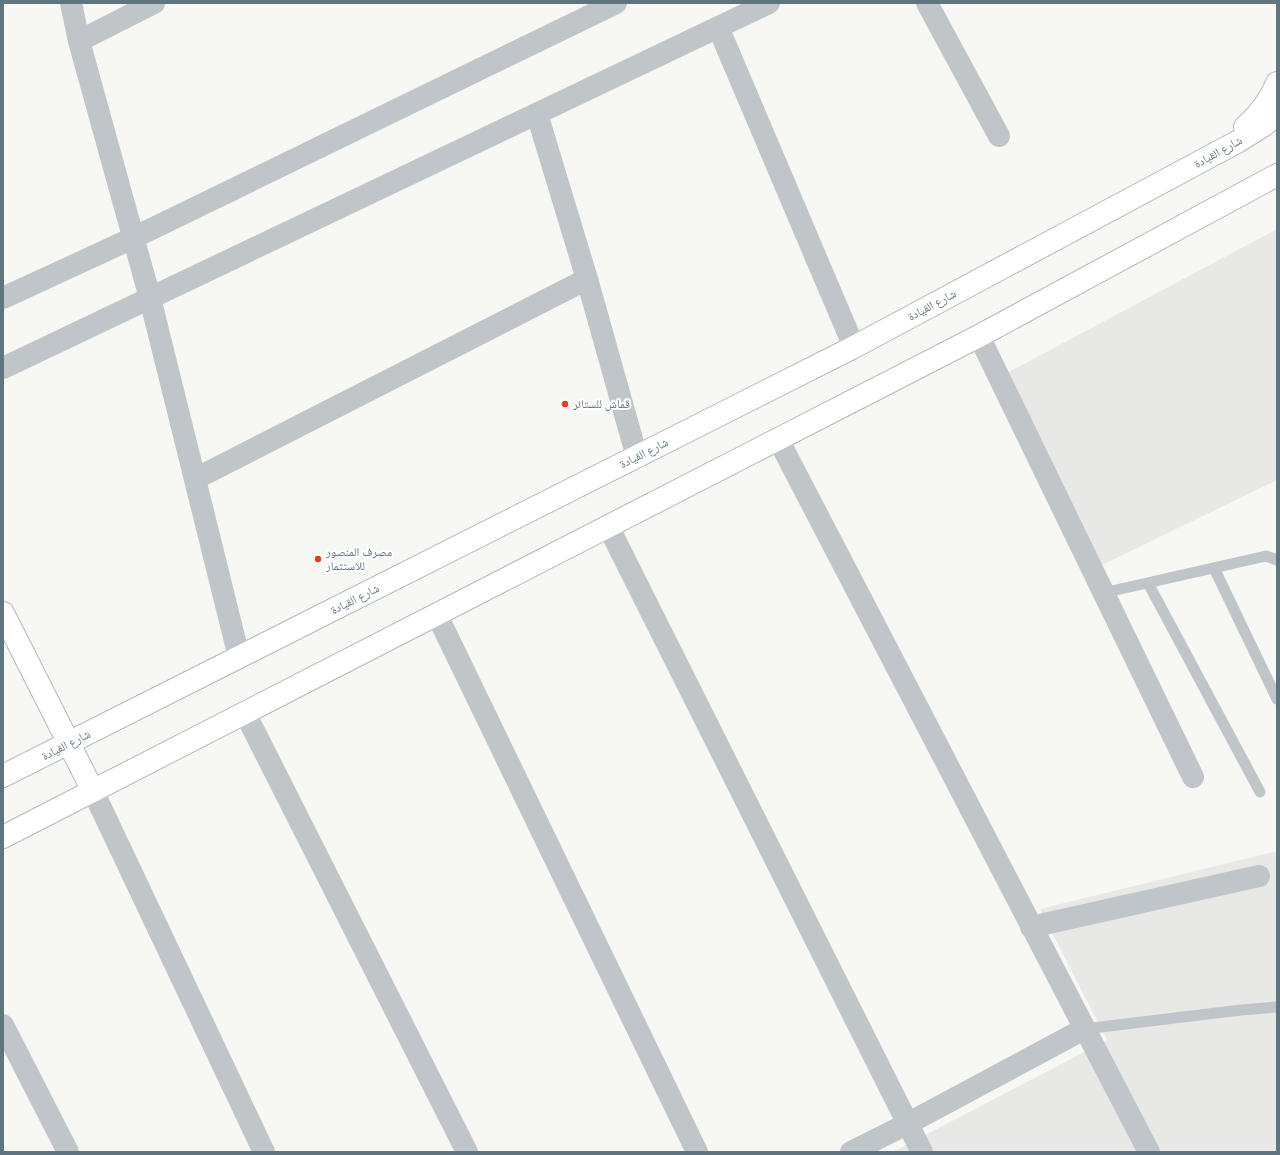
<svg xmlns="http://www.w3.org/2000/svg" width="1280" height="1155" font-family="Karla,'Noto Naskh Arabic',sans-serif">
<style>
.built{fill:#e8e8e7}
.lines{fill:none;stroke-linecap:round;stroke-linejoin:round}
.secondary-casing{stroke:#b1b9bd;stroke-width:24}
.lane{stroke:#bfc5c8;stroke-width:11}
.street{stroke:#bfc5c8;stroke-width:22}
.secondary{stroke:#fff;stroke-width:22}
.poi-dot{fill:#ea3b20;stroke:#fff;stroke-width:1.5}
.labels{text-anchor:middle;stroke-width:4;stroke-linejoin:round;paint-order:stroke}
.street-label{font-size:12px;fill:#607580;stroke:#fff}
.poi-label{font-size:12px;fill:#607580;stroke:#fff;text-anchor:start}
</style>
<rect width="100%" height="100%" fill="#f7f7f3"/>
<path class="built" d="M1277,229V480L1100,566L1007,373Z
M1277,851V1152H893L1107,1040L1040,909Z"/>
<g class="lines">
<g class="secondary-casing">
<path id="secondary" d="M1245,127C1259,115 1270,100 1277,83
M3,613L93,791
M3,776L854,347L1237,142L1264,125L1277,115
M3,837L979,336L1277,175"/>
</g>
<path class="lane" d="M1214,568L1277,699
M1148,583L1260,792
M1103,593L1266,556L1277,560
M1084,1029L1241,1010L1277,1007"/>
<path class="street" d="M71,3L79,41L150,298L239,657
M927,3L999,136
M718,27L854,347
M79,41L154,3
M537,114L587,279L637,457
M3,298L133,238L616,3
M979,336L1193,777
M3,368L769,3
M778,439L1149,1152
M195,479L587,279
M608,526L922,1152
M437,615L697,1152
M245,713L467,1152
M93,791L264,1152
M1031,927L1259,876
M3,1025L68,1152
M851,1152L907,1124L1084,1029"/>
<use href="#secondary" class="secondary"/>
</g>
<g class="poi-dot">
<circle cx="565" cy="404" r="4"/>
<circle cx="318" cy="559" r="4"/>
</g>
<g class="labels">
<g class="street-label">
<text transform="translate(1218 152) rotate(-29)" y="4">شارع القيادة</text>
<text transform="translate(932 305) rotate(-28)" y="4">شارع القيادة</text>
<text transform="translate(644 453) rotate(-27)" y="4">شارع القيادة</text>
<text transform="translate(355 599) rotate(-27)" y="4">شارع القيادة</text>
<text transform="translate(66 745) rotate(-27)" y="4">شارع القيادة</text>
</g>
<g class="poi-label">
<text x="573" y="408">قماش للستائر</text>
<text x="326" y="556">مصرف المنصور<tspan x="326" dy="14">للاستثمار</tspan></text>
</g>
</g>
<rect width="1280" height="1155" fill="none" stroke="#607580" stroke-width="8"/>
</svg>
